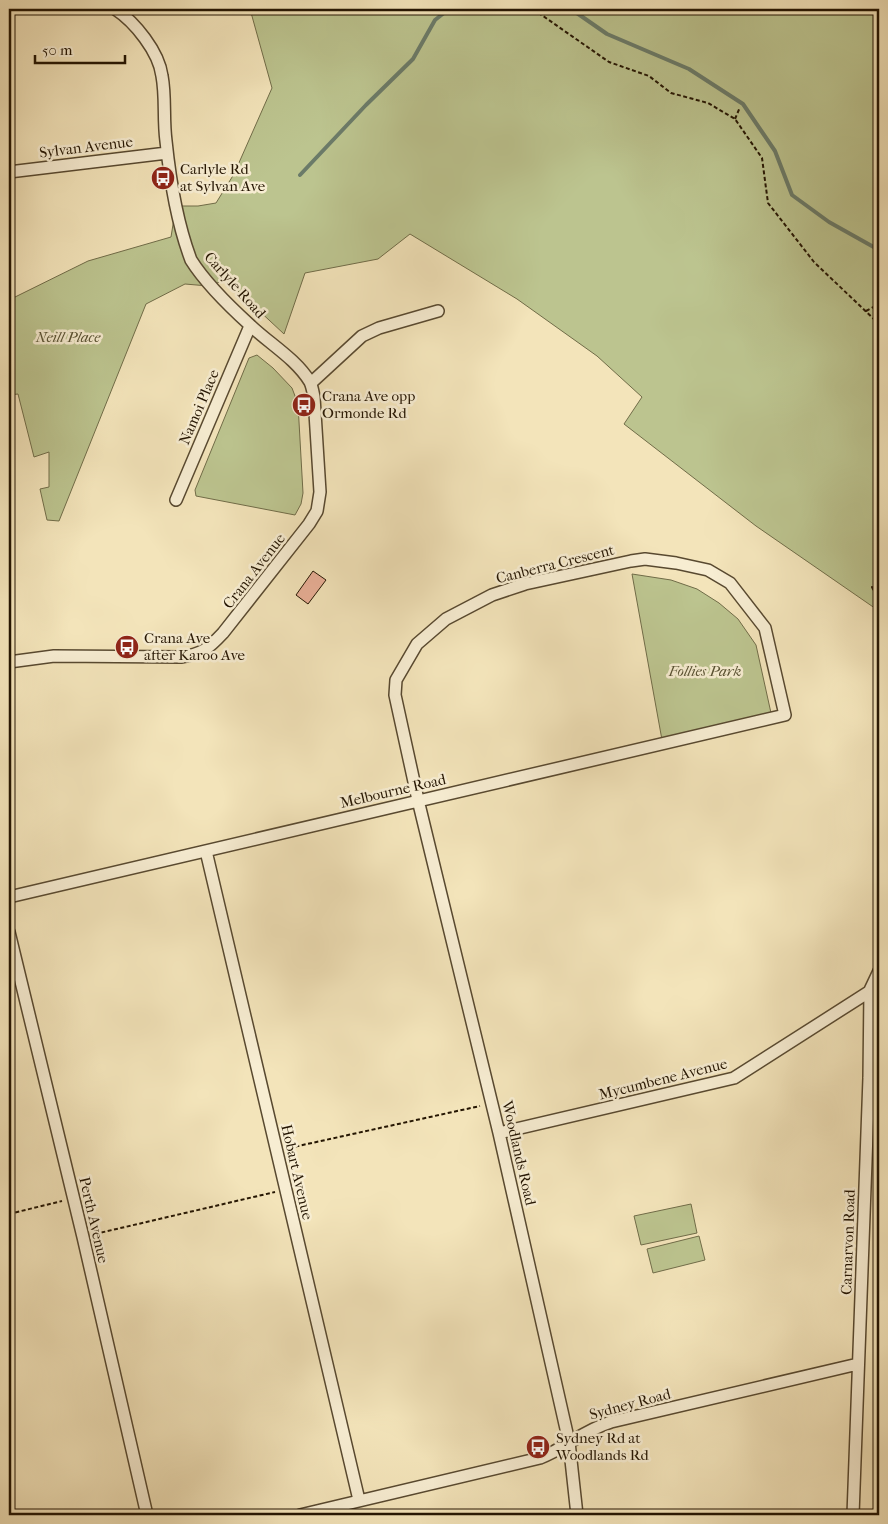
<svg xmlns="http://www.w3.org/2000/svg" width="888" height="1524" font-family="'IM FELL French Canon',serif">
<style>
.green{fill:#bcc48f;stroke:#706c48}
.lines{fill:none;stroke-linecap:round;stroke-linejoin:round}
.stream{stroke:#6b7b69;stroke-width:4}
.building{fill:#e9af97;stroke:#241502}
.service-casing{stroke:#584930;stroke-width:8}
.minor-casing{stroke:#584930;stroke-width:14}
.path{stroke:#241502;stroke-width:2;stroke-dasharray:4 2.5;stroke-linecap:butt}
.service{stroke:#f7edd2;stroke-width:5.5}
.minor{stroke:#f7edd2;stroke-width:11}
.labels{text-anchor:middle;stroke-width:5;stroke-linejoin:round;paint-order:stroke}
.street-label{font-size:15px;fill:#241502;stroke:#f7edd2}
.poi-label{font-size:15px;fill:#241502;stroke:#f7edd2;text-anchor:start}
.park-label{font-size:15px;font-style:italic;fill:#595233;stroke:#f7edd2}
</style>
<rect width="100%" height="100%" fill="#f3e4ba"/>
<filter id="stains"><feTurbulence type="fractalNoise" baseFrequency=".004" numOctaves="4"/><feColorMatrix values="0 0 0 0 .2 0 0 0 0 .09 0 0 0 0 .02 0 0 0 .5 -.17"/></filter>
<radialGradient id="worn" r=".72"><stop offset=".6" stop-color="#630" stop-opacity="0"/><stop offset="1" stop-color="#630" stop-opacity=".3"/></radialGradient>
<path class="green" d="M250,9H879V611L756,526L624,424L642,397L597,356L517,299L410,234L378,259L305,273L284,334L226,280L208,286L185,284L146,304L59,521L47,520L40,489L49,487V452L34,457L18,394L9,395V300L88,261L171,237L176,206H198L216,203L234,174L272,88Z
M257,355L273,368L292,388L298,404L303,493L301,504L295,515L196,496L195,490L249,358Z
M632,574L671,580L697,589L719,603L738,619L756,645L771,713L662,740Z
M691,1204L697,1233L641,1245L634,1216Z
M699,1236L705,1260L653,1273L647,1249Z"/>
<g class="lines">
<path class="stream" d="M571,9L607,34L689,69L743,104L775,151L792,195L829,222L879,250
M300,175L366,105L413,59L435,20L449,9"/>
</g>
<path class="building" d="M313,571L326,580L308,604L296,595Z"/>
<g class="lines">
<g class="service-casing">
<path id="service" d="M869,1078L879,1077"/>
</g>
<g class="minor-casing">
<path id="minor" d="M9,172L167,153
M311,383L362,336L379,328L438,311
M176,500L250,326
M9,662L54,656L181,657C202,654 208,649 223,633L309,524L317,511L320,492L314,397C313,392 312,386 310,382C296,359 270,344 251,326C230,307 206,284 191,260C177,223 170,180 166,141C163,119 166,97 162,76C159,52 135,22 115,9
M206,851L359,1500
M9,897C268,837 526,775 785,715L765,628L730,583L708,570L676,563L645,559L631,561L525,584L492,595L446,619L417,644L396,680L395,695L418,800L499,1133L569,1442L577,1515
M9,932L83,1237L147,1515
M499,1133L734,1078L875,988
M300,1515L540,1458C566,1448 582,1431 611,1422L858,1364
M853,1515L869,1078L870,990L879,971"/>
</g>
<path class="path" d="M533,9L609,62L649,76L671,93L708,103L735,119L762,158L768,203L814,262L879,324
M735,119L740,107
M866,311L879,304
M879,588L872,587L879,602
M289,1148L480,1106
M9,1214L62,1201
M95,1234L275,1192"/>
<use href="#service" class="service"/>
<use href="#minor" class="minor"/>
</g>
<defs>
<g id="bus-disc" transform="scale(1.25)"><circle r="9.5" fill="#8f2418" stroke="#f7edd2"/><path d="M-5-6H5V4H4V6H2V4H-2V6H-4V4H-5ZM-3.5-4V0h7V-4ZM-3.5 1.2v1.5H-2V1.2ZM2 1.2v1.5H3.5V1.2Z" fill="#fff"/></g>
</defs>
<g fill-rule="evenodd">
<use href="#bus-disc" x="163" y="178"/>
<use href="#bus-disc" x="304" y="405"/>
<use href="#bus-disc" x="127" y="647"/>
<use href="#bus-disc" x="538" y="1447"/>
</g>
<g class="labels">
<g class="street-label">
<text transform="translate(86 147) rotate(-7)" y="5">Sylvan Avenue</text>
<text transform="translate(235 285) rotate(48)" y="5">Carlyle Road</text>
<text transform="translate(199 407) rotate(-67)" y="5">Namoi Place</text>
<text transform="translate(555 564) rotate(-14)" y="5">Canberra Crescent</text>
<text transform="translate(254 571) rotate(-52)" y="5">Crana Avenue</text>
<text transform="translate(393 791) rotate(-13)" y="5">Melbourne Road</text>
<text transform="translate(663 1079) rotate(-14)" y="5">Mycumbene Avenue</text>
<text transform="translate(519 1153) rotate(77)" y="5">Woodlands Road</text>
<text transform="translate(297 1172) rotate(77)" y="5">Hobart Avenue</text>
<text transform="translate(94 1220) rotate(77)" y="5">Perth Avenue</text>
<text transform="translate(848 1242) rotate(-88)" y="5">Carnarvon Road</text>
<text transform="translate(630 1404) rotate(-15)" y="5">Sydney Road</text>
</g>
<g class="poi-label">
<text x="180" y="174">Carlyle Rd<tspan x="180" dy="17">at Sylvan Ave</tspan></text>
<text x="322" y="401">Crana Ave opp<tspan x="322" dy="17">Ormonde Rd</tspan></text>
<text x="144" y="643">Crana Ave<tspan x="144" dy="17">after Karoo Ave</tspan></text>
<text x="556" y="1443">Sydney Rd at<tspan x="556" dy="17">Woodlands Rd</tspan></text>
</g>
<g class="park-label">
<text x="68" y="342">Neill Place</text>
<text x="705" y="676">Follies Park</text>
</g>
</g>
<rect width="888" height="1524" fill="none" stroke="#f3e4ba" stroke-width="30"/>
<rect x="10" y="10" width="868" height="1504" fill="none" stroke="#241502" stroke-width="2.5"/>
<rect x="15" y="15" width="858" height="1494" fill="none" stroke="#241502"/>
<path d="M35 55v8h90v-8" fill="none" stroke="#241502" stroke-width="2.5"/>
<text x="42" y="55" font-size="15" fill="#241502" stroke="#f7edd2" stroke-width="4" paint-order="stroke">50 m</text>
<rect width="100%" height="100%" filter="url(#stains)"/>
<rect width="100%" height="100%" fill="url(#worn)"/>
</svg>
